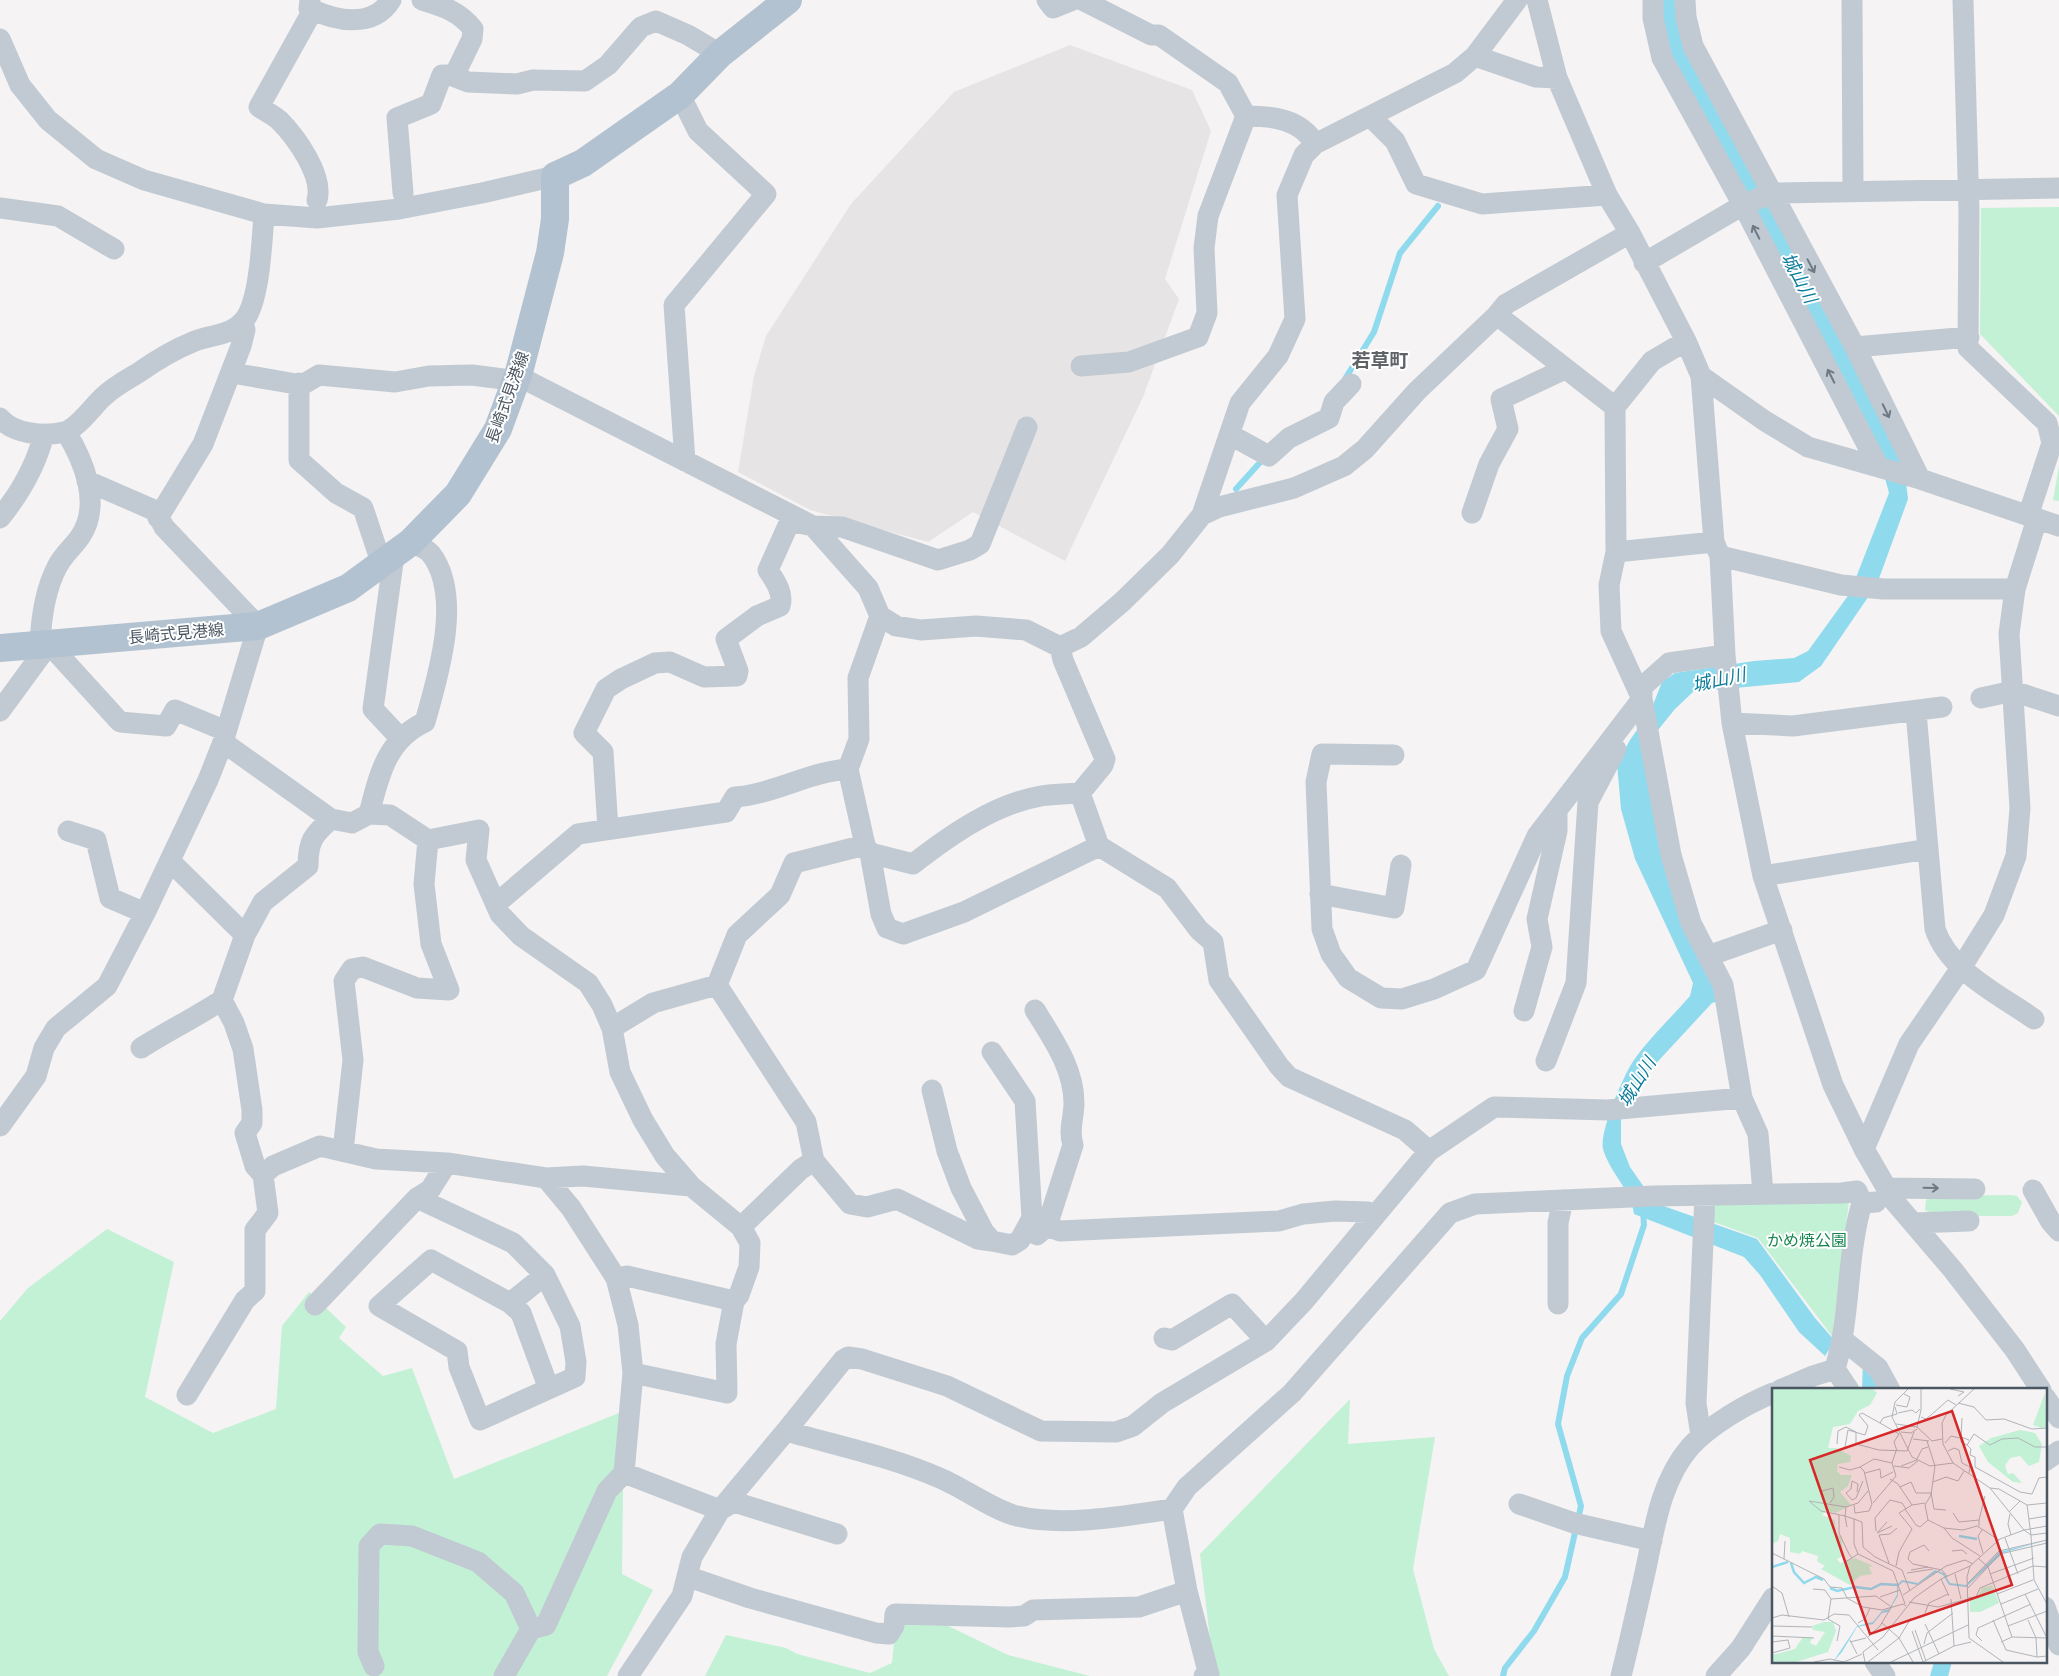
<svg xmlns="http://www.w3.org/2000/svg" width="2059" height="1676" font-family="'Asap Condensed','Noto Sans JP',sans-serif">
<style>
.education{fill:#e6e4e5}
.green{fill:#c3f1d5}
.water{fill:#90daee}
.pier{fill:#f5f3f3}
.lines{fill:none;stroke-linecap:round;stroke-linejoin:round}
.stream{stroke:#90daee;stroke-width:6}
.minor{stroke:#c1cad2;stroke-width:21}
.major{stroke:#b3c2d1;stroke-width:28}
.oneway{stroke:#6e7983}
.labels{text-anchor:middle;stroke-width:4;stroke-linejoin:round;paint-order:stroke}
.street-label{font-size:16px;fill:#4a5661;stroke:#fff}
.park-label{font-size:16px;fill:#17864f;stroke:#fff}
.water-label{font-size:18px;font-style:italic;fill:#0c7c9b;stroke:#fff}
.quarter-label{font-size:19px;font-weight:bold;fill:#5f6368;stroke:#fff}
.inset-river{fill:none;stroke:#90daee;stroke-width:2.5}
.inset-road{fill:none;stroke:#b1b4b9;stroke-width:1}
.view{fill:#d62828;fill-opacity:0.15;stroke:#d62828;stroke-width:2.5}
.inset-edge{fill:none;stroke:#4a5661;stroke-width:2.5}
</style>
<rect width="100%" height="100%" fill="#f5f3f3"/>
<path class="education" d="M1070,45L1192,90L1211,131L1165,279L1179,299L1143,397L1065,561L973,512L928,542L810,510L738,472L754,376L766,336L851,204L954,92Z"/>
<path class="green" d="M2059,207V416L1980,334L1981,208Z
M2059,466V501L2053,500Z
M2010,1195L2017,1196L2022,1202L2018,1213L2012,1216H1936L1925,1210L1926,1200L1931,1196Z
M1849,1202L1832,1336L1758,1238L1711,1221V1205Z
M107,1229L174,1262L145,1397L213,1433L276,1409L282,1326L309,1292L346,1327L339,1338L383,1376L412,1368L454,1479L624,1411L622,1574L653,1590L607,1676H0V1321L28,1288Z
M1350,1399L1348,1444L1435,1437L1413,1569L1434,1649L1449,1676H1205L1211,1647L1200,1554Z
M896,1621H938L1008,1655L1090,1676H705L726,1635L786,1648L797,1654L870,1673L892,1663Z"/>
<path class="water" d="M1659,0H1680L1903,459L1908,499L1877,584L1821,666L1799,682L1693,692L1675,709L1645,746L1719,1001L1712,1003L1649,1071L1636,1100L1621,1118V1144L1630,1167L1655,1203L1757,1239L1815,1318L1835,1341L1885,1390H1862L1799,1332L1760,1275L1744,1257L1634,1214C1631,1190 1610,1173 1603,1149C1599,1132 1624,1074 1634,1060C1650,1037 1672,1017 1690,996L1693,983L1635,859L1621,809L1617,764L1630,740L1651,710L1662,682L1675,673L1754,661L1794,658L1808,651L1850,593L1889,493L1879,456L1668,57Z
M1934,1662H1952L1948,1676H1930Z"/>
<path class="pier" d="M1836,1338L1863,1360L1862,1390L1825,1356Z"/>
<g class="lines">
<path class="stream" d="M1345,379L1374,332L1400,253L1438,206
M1236,489L1264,458
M1503,1676L1505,1668L1534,1631L1565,1577L1581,1506L1558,1424L1567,1376L1582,1338L1621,1294L1644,1225L1643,1211"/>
<path class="minor" d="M310,0L309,8C335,21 373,29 391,0
M422,0C442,6 459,11 473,29L472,39L454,76
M1047,0L1053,8L1073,0
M1082,0L1151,35H1159L1228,83L1246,116
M1537,0L1557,78L1607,195L1630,233L1686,341L1701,376L1765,421L1808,447L1920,479L2059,526
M1653,0V18L1662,58L1743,205L1878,466
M1685,0L1686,17L1693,46L1855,347L1920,479
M1852,0L1853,192
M1963,0L1969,211L1968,348L2047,423L2052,443L2028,516
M313,10L259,107C265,111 273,115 279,120C296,137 324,176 317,200
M0,39L20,85L48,120L96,159L144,180L264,214L317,218L399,209L482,193L555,176
M1475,56L1536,77L1557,78
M680,95L698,131L766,194L674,305L685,461
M1371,117L1395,141L1416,184L1482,204L1607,195
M403,193L397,118L431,104L442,75H450L468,82L517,84L533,80L585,81L608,65L641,27L656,21L688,35L720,54
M0,208L58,216L114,249
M1644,263L1743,205L1772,193L2059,188
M1497,315L1615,407
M1686,341L1652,361L1615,407L1616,552L1609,585L1611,631L1642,699L1671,855L1691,923L1723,985L1742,1098L1758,1134L1763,1193
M1855,347L1969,337
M1081,366L1129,362L1198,337L1207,313L1204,248L1208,216L1246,116C1272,116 1301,119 1315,144
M232,373L302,385L319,375L395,382L429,376L472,375L503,379L515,384
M518,376L813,526L868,588L880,616L896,626L921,630L976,626L1026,630L1060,647L1081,637L1122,602L1170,555L1202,515L1240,403L1278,356L1295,319L1287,195L1304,155L1315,144L1455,73L1475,56L1517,0
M1701,376L1714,542L1720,556L1725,655L1732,723L1763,876L1833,1085L1864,1149L1894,1201L1953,1270L2015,1350L2041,1390
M299,383V460L336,493L363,508L382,565
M0,418C13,434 45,437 64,432C77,429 93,406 103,397C113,387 126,380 138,373C155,361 175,349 195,341C213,334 232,336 245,319C260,299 262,239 264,214
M1228,438H1236L1269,456L1289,438L1329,418L1334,402L1351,384
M1472,513L1489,464L1508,429L1501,399L1565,369
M1202,515L1219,507L1294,488L1344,466L1365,449L1417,391L1497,315L1506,304L1630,233
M0,518C21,492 36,466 44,434
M158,518L203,444L241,346L245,330L243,322
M1616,552L1714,542
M394,555L373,709L400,738
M1720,556L1841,585L1883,589H2015
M880,616L858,678L859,739L848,769L865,845L870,853L881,914L887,928L903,934L964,912L1099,846L1167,888L1199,930L1213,942L1219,980L1279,1066L1289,1077L1405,1130L1429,1151
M40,645C41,619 45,590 57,567C63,555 73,547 80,537C102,505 84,461 66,432
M1981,698L2013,691L2059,706
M0,711L49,644L120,722L166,726L175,710L226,731
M1916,712L1935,929C1949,971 2000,995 2034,1019
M1732,723L1793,726L1942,707
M223,742L331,819L352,823L369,814L390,815L428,840L479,830L476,860L500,914L521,936L588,983L602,1005L612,1028L620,1072L643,1120L665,1156L691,1186
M1394,755L1322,754L1316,782L1322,929L1331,954L1348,978L1381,998L1402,999L1434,989L1476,970L1537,836L1642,699V687L1669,663L1725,655
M1080,793L1099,846
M369,814C379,776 386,740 425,722C438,676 463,596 431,554C427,549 417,545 411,542
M608,829L603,752L584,733L606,689L621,679L655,663L670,662L704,677L737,676L738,671L726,639L757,616L780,606C784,593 775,581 768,570L790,521L813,526L842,527L938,560L970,550L980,544L1027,427
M68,831L96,840L110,898L145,913
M865,845L794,863L780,895L737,935L717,985L806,1122L814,1161L850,1204L867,1207L897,1199L978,1239L992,1241
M870,853L913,864C949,836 994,804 1041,796C1053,794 1067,794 1080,793L1103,765L1105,759L1063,660L1060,647
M170,861L245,935
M1763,876L1928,849
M1320,894L1394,908L1401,865
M497,903L578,834L726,812L735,797C774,794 809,772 848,769
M1708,956L1782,930
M1035,1010C1052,1038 1074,1068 1074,1103C1074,1118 1068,1130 1073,1145L1047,1226L1037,1235
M1524,1011L1542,947L1537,919L1557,831V810
M612,1028L653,1003L717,985
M141,1048C168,1031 196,1017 222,1000
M1546,1061L1576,983L1588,802L1616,749
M932,1090L947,1151L961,1188L984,1232L992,1241L1012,1245L1020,1240L1032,1218L1025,1101L992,1052
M0,1126L36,1076L44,1048L56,1028L107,986L145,913L208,780L223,742L258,626L164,527L156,511L87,481
M1864,1149L1909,1044L1961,968L1994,915L2016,856L2020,808L2009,634L2015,589L2037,519
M343,1151L353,1060L344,981L352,969L363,967L417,988L449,990L431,944L424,884L428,840
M263,1175L255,1166L245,1133L252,1123V1110L243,1049L234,1023L222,1000L245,935L263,902L308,866C308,841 313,835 331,819
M546,1178L571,1208L616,1278L628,1325L633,1373L624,1473L720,1510L786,1431C838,1446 893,1457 942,1479C963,1488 997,1512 1017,1516C1063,1527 1126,1516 1172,1509L1187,1487L1292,1393L1450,1213L1475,1204L1654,1196L1842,1193L1857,1191L1862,1203
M1887,1188L1975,1189
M2033,1190L2051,1222L2059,1231
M417,1198L513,1243L545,1275L570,1326L576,1362L575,1377L480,1420L459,1367L457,1351L379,1306L431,1260L510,1303
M1914,1223L1969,1221
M1047,1226L1060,1231L1279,1221L1303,1214L1335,1211L1368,1212L1373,1217
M741,1227L801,1169L814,1161
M545,1275L510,1303L521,1313L549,1389
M616,1278L627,1276L734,1301
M1558,1304V1223L1563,1200
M315,1305L417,1198L430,1190L447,1163
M1164,1338L1172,1340L1232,1304L1266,1341
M1843,1340L1878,1368L1890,1390
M1835,1369C1851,1315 1846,1257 1862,1203L1876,1202
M1835,1369L1849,1390
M1780,1390L1813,1376L1835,1369
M187,1395L245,1300L255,1291V1230L268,1213L263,1175L273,1166L320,1146L376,1159L447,1163L546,1178L583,1176L691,1186L741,1227L750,1243L749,1267L739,1295L734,1301L726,1344L727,1393L633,1373
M2045,1397L2059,1418
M786,1431L843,1360L848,1357L862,1359L947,1386L1041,1431L1116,1432L1133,1426L1162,1403L1266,1341L1304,1301L1429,1151L1494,1107L1608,1110L1742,1098
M1701,1436L1696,1403L1705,1195
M2045,1461L2059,1451
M1519,1504L1574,1523L1652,1541
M689,1577L750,1598L876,1633L889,1634L894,1626L895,1614L1009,1617L1024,1616L1033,1610L1139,1607L1187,1591L1172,1509
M1187,1591L1209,1675L1204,1676
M2045,1607L2059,1645
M1875,1662L1885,1676
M374,1666L368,1652L369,1546L380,1534L412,1536L478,1562L514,1593L531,1629
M504,1676L531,1629L546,1625L607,1491L624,1473
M628,1676L682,1596L692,1557L720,1510L734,1502L837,1534
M1621,1676C1630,1640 1638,1604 1646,1568C1655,1525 1661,1481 1690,1447C1710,1425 1746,1404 1773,1393
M1716,1676L1741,1648L1773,1598"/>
<path class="major" d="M0,648L258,626L348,588L411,542L458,494L498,429L519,372L550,253L555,219V176L583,163L680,95L720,54L788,0"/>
</g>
<defs><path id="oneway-shaft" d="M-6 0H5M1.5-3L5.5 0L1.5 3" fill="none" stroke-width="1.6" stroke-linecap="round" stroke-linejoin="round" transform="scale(1.25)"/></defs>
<g class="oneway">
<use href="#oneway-shaft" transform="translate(1756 232) rotate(-117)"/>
<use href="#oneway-shaft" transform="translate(1811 266) rotate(62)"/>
<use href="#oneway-shaft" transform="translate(1831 376) rotate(-117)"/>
<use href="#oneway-shaft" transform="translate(1886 411) rotate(64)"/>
<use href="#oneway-shaft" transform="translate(1931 1188) rotate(1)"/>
</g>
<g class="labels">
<g class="street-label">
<text transform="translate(507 397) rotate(-70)" y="6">長崎式見港線</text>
<text transform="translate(176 633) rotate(-5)" y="6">長崎式見港線</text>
</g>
<g class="park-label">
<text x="1807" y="1246">かめ焼公園</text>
</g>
<g class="water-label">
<text transform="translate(1799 278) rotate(62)" y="6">城山川</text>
<text transform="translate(1719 680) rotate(-12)" y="6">城山川</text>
<text transform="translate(1637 1082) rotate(-58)" y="6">城山川</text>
</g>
<g class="quarter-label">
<text x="1380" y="367">若草町</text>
</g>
</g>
<g transform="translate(1772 1388)">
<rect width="275" height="275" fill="#f5f3f3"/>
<path d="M0,1H101L105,5L98,17L86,23L78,36L61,39L56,60H64L79,68L78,74L66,76L65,83L69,87H80L76,98L68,104L79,117L64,125L54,123L50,127L63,132L64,145L70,150V168L65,171L68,175L83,170L101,178L97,179L100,186L88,188L78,197L49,181L53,178L45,173L46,168L30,163L28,166L18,164V150L8,146L6,153L0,156ZM273,5L275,39L269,40L261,37ZM248,42L263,45L270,56L267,74L257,78L248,68L238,70L233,78L236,86L241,85L250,95L241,94L216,74L207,58L219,50ZM220,197L227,215L208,224H198V212L205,210L210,200ZM52,234H61L64,243L56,264L24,274H0V267L23,261L31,249H40L38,255L44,258L53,244L41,242L40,238Z" fill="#c3f1d5"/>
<path d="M275,152L231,165L194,199L177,197L171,187L165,184L145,197L131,194L126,198V208L116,224L110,225L101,236L85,239L70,264L61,274L85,238L101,234L110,223L117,221L125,207V197L130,192L146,195L163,182L172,185L178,195L194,197L227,164Z" fill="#90daee"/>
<path class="inset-river" d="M187,148L205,151M19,175L22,184L32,195L44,189L51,192M0,179L16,174M58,200L65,203L83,199L99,201L109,196L126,197"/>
<path class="inset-road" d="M136,1L123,14L120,29L140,69L158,78L181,75L218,100L252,142L275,138M178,1L192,4L186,8M186,15L202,19L214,32L232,31L260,41L275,40M124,17L135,19L138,9L132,6M123,19L125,26L111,30L108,35L127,46L122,54L125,63M126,25L140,22L144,25L148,21M149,29L154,31L159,27L176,12L184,17M124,36L145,39L160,53L170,51M145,39L149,22V1M129,44L139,45L145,41M189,49L190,30M141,51L157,53M155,53L163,78M173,55L179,48L188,50M65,56L66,43L74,39L84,44V56L107,62L135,63L142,44M195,57L189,54V49L197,52M73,59L76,42L93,47L96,38L87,27L90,25L108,35M275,59H263L246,50L230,51L218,57L202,46L195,57L199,61L198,67L203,69V79L248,104L260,106L267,90L275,89M176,63L182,60L187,62L190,75L198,79L197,85M145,71L150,61L156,59M181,75L171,56L170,35L174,27L202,1M122,78L137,80L146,73M129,78L145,72M163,78L159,107L153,117L156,132L172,140L191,142L205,138L227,152M67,79L78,82L88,79L92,83L100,116L97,123L83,125L82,117M88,79L102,71L120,75M93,85L108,81L109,90L121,84M118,91L126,96L140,117M161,94L174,89L186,93L192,83M128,99L139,94L144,105H159L162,121L174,122M218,100L227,101L255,117L275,115M50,103L61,100L62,109L58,115M96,103L86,115L74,119L73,128L82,131V156L86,166L121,183L133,216M85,104L86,96L80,93L79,101L74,105L80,112L84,110L91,93M101,115L124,88L120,75L124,63M255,117L259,147L275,145M74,119L37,113L49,123L73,128L75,139M133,121L144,137L148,139L156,132M237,124L248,113M181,125L187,134L207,132V138M238,126L236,136L239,147M67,127V145L77,166L80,170L86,166M82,131L90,134L91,159L103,169L130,182L138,203M257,131L275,128M207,132L213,108M115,134L105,145L120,138M172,140L180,150L208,168M210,142L206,148L211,165M104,143L103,130L118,112L130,115L134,121M107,147L117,175M107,147L118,146L125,140M233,150L246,186M157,163L152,157L138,164L136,171L141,176L170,182L175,188M180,163L190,162L195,166M0,165L52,191L58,199L70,200L75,210L91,219L110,222L131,216L134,218M70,167L73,174L80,170M206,170L216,179L240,249M12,171L13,153M124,178L127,164L140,141L127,125L140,117L153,115M139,182L156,179M135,185L161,181M183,186L189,211M218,186L262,170M169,191L177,208M196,195L227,163L275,152M0,198L10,205L17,229M196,200L228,166L275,155M41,201L53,202L59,211M225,206L261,192M131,207L174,178L193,172L201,176M108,209L128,202M196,210L204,209L208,200L261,178L275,179M179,211L182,258M137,214L166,219L196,211M229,216L266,201M153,225L157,215L176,206M0,230L10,227L52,232L62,226L77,227L106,262M56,231L59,211L104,208L118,218M56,231L68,238L65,253M221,232L234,262L265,269L275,268M256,232L264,250L265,269M86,235L93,231L98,220M110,235L127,250L141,274M153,236L167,266M0,238L40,239M236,238L275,223M143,242L154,273M140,243L151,274M0,248L42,250M96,249L108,238L120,218M78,252L85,266M210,253L204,247L206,240L259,216M0,254L16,252L18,260L0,265M78,254L94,250M229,254L240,249L275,250L253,206M152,256L155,245L181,225M42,274L58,271L72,274L90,266M93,274L91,264L111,249L142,210L169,191L198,178M96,274L127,250L139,230M119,274L196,237M151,274L182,258L199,254M231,274L197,250L195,189L198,178L228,151L252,142L259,147L262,192L275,216"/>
<path class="view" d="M180,23L240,197L98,246L38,72Z"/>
<rect width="275" height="275" class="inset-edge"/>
</g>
</svg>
